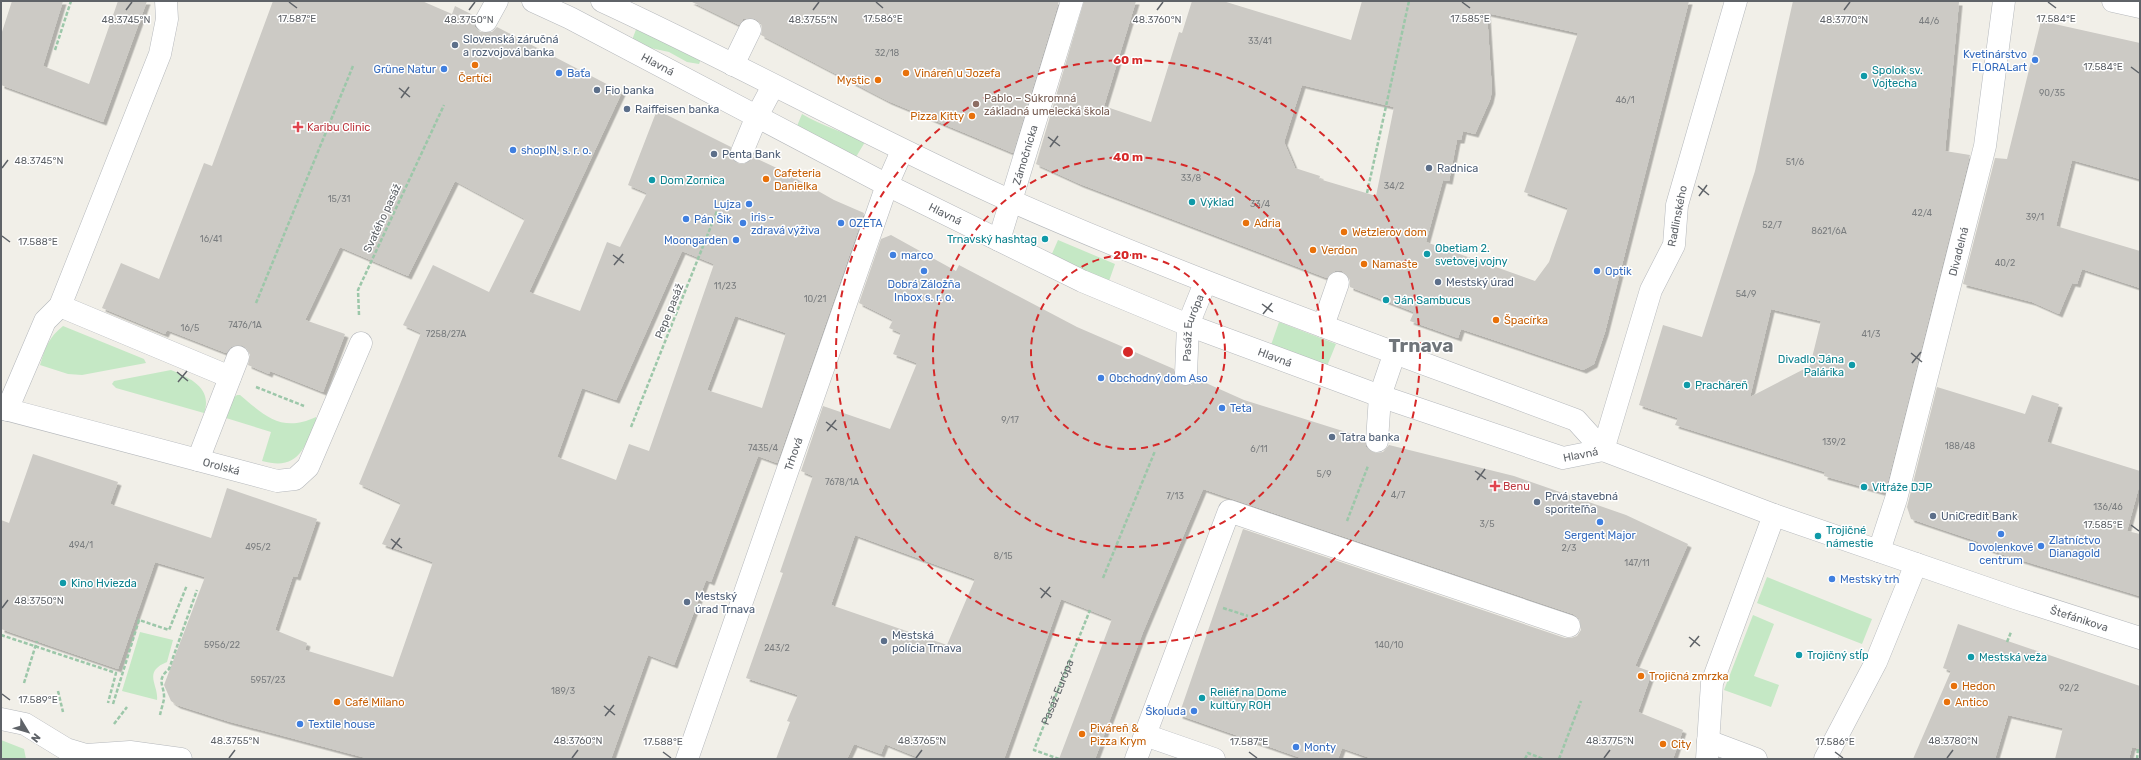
<svg xmlns="http://www.w3.org/2000/svg" width="2141" height="760" font-family="Rubik,sans-serif">
<style>
.green{fill:#c5e8c5}
.building{fill:#cccac5;fill-rule:evenodd;filter:url(#shadow)}
.lines{fill:none;stroke-linecap:round;stroke-linejoin:round}
.minor-casing{stroke:#b5b8bc;stroke-width:23}
.path{stroke:#9cc7a9;stroke-width:2.5;stroke-dasharray:4 2;stroke-linecap:butt}
.minor{stroke:#fff;stroke-width:22}
.ticks{fill:none;stroke:#5f6368;stroke-width:1.5}
.ring{fill:none;stroke:#d62828;stroke-width:2;stroke-dasharray:7 5}
.service-dot{fill:#5c6f8a;stroke:#fff;stroke-width:1.5}
.shop-dot{fill:#3f7fe0;stroke:#fff;stroke-width:1.5}
.food-dot{fill:#e8710a;stroke:#fff;stroke-width:1.5}
.culture-dot{fill:#0f9aa8;stroke:#fff;stroke-width:1.5}
.education-dot{fill:#8d6e63;stroke:#fff;stroke-width:1.5}
.health-dot{fill:#e0444e;stroke:#fff;stroke-width:1.5}
.labels{text-anchor:middle;stroke-width:3;stroke-linejoin:round;paint-order:stroke}
.number-label{font-size:9px;fill:#7a7d7f}
.service-label{font-size:11px;fill:#4e5e75;stroke:#fff;text-anchor:start}
.shop-label{font-size:11px;fill:#366cbe;stroke:#fff;text-anchor:start}
.street-label{font-size:11px;fill:#5f6368;stroke:#fff}
.culture-label{font-size:11px;fill:#0d838f;stroke:#fff;text-anchor:start}
.food-label{font-size:11px;fill:#c56008;stroke:#fff;text-anchor:start}
.education-label{font-size:11px;fill:#785e54;stroke:#fff;text-anchor:start}
.health-label{font-size:11px;fill:#be3a42;stroke:#fff;text-anchor:start}
.town-label{font-size:19px;font-weight:bold;fill:#70757a;stroke:#fff}
.ticks-label{font-size:10px;text-anchor:middle;fill:#5f6368;stroke:#fff;stroke-width:3;stroke-linejoin:round;paint-order:stroke}
.centre{fill:#d62828;stroke:#fff;stroke-width:2}
.ring-label{font-size:12px;text-anchor:middle;font-weight:bold;fill:#d62828;stroke:#fff;stroke-width:3;stroke-linejoin:round;paint-order:stroke}
</style>
<defs>
<filter id="shadow"><feDropShadow dx="3.5" dy="3.5" stdDeviation="0" flood-color="#0004"/></filter>
</defs>
<rect width="100%" height="100%" fill="#f1efe8"/>
<path class="green" d="M637,27L701,59L699,64L687,62L669,52L646,47L632,40Z
M802,114C822,126 844,132 865,142L856,157L797,126Z
M1058,240L1115,264L1109,281L1051,256Z
M1279,322L1336,344L1327,366L1271,345Z
M63,326L144,359L146,363L82,375L68,374L40,365C45,348 49,337 63,326Z
M171,370C190,378 213,388 204,413L116,388L112,384L114,381Z
M237,395H240C265,416 282,433 316,417V421C304,449 298,471 262,461L271,432L226,418L233,398Z
M1767,577L1872,619L1862,644L1757,603Z
M1753,615L1774,624L1754,676L1779,685L1771,707L1724,690Z
M140,632L173,640L167,662C142,672 159,685 157,700L122,691Z
M1,740L24,749L26,759H1Z"/>
<path class="building" d="M12,1H63L43,66L89,84L118,1H147L103,122L1,85V35Z
M273,1H422L452,14L455,6L475,16V27L480,32H492L497,27L622,92L529,292L580,311L607,242L620,247L647,193L628,185L657,110L731,147L730,154L737,163L744,164L753,157L781,170L834,200L864,213L777,463L758,456L711,582L706,580L674,665L648,655L611,759H370L227,721L177,705L171,701L164,685L205,577L155,562L118,669L1,629V520L9,523L33,454L118,482L110,504L211,538L227,488L317,519L297,577L293,576L275,630L307,643L305,650L393,677L433,562L382,544L401,503L359,484L421,333L403,325L433,265L489,292L525,219L455,181L408,276L340,247L305,320L345,334L323,392L270,371L269,374L248,365L250,355L247,349L242,345L231,347L226,353L167,330L165,334L102,308L121,263L159,279L204,163L212,166ZM682,251L714,264L649,451L629,444L616,480L557,457L582,388L616,400ZM735,316L786,333L762,408L707,390Z
M690,1H1059L1013,153L888,101L761,35L762,30L761,23L755,19H743L739,25Z
M1084,1H1136L1104,106L1151,122L1179,32L1182,33L1192,1H1223L1351,40L1362,1H1689L1605,332L1594,364L1583,370L1461,329L1458,338L1410,321L1414,312L1350,287V280L1342,271H1335L1327,278L1080,184L1036,164ZM1487,13L1578,33L1524,192L1568,208L1549,262L1535,281L1426,242L1443,180L1449,181L1457,140H1461L1463,131L1475,134L1490,100L1492,91ZM1302,85L1394,107L1376,196L1319,179L1320,176L1295,168L1284,142Z
M1793,1L1959,2L1945,151L1970,155L1885,493L1824,476L1825,472L1675,425L1678,418L1639,405L1663,325L1702,337L1755,171ZM1771,309L1821,321L1810,366L1750,397Z
M2041,21L2140,43V179L2072,160L2056,226L2140,251V288L2082,269L2077,284L2072,283L2059,314L2032,302L1963,284L1995,158L2007,159Z
M891,235L956,271L959,265L1077,327L1174,369L1175,379L1180,385H1191L1197,379L1244,400L1365,438L1366,447L1376,453L1383,452L1389,445L1514,476L1626,515L1688,544L1635,666L1652,672L1638,712L1683,730L1673,759H1373L1342,748L1338,759H1304L1179,715L1243,529L1565,638H1571L1577,636L1581,630L1579,618L1573,614L1203,489L1143,632L1095,759H1059L1112,619L1061,599L1004,759H922L885,744L881,754L854,744L847,759H776L790,722L787,721L798,695L746,678L783,573L780,572L813,476L801,471L823,406L890,429L917,363L893,354L901,333L889,328L893,320L859,303L881,239ZM855,535L975,579L947,645L831,605Z
M1937,387L2025,414L2032,395L2059,404L2047,442L2140,471V483L2127,531L2140,534V596L2004,555L1978,545L1979,542L1911,519L1907,507Z
M1958,624L2140,686V749L2132,747L2129,759H2055L2063,728L2008,715L1995,759H1913L1951,671L1943,668Z"/>
<g class="lines">
<g class="minor-casing">
<g id="minor">
<path id="s2" d="M533,1L570,18L887,185L1082,281L1188,325L1380,396L1563,458L1603,450"/>
<path id="s3" d="M602,1C739,64 871,138 1009,200C1195,282 1386,349 1576,420L1603,450L1774,515L2015,598L2140,638"/>
<path d="M2113,1L2140,7"/>
<path d="M486,21L497,1"/>
<path d="M733,65L750,30"/>
<path d="M742,152L757,116L773,86"/>
<path id="s4" d="M999,240L1072,1"/>
<path d="M60,306L230,377"/>
<path d="M1323,326L1338,283"/>
<path id="s5" d="M1186,374L1188,325L1205,283"/>
<path id="s6" d="M1,408L277,481L295,479L308,467L361,343"/>
<path d="M7,410L45,321L60,306L160,54L167,19L166,1"/>
<path d="M1377,441L1380,396L1395,352"/>
<path d="M1603,450L1651,290L1674,245L1677,205L1736,1"/>
<path d="M198,460L238,357"/>
<path id="s7" d="M1879,551L1896,499L1985,146L2004,1"/>
<path d="M1,719L25,724L66,749L86,755L130,752L181,759"/>
<path d="M1145,735L1214,759"/>
<path d="M1708,741L1756,759"/>
<path id="s8" d="M687,759L887,185L902,151"/>
<path d="M1136,759L1229,511L1569,626"/>
<path d="M1707,759L1712,683L1774,515"/>
<path d="M1825,759L1876,662L1916,564"/>
</g>
</g>
<g class="path">
<path d="M55,50L71,1"/>
<path d="M1367,193L1409,1"/>
<path d="M256,303L353,66"/>
<path d="M359,315L358,290L444,105"/>
<path d="M256,387L304,406"/>
<path d="M631,427L721,201"/>
<path d="M1347,521L1368,466"/>
<path d="M1103,578L1155,451"/>
<path d="M695,606L708,611"/>
<path d="M1223,608L1248,616"/>
<path d="M1,635L116,673L108,703"/>
<path d="M2007,642L2011,632"/>
<path d="M24,683L37,641"/>
<path d="M58,691L63,712"/>
<path d="M113,704L139,620L169,630L187,585"/>
<path d="M160,715C161,710 163,704 164,699C165,685 155,681 169,669L197,590"/>
<path d="M114,724L127,707"/>
<path id="s1" d="M1059,759L1034,750L1090,610"/>
<path d="M1525,759L1528,753L1543,759"/>
<path d="M1559,759L1581,701"/>
<path d="M2137,759L2138,748"/>
</g>
<use href="#minor" class="minor"/>
</g>
<path class="ticks" d="M289,2L297,8M876,2L883,8M1462,2L1470,8M2048,2L2056,8M126,10L132,2M469,10L475,2M813,10L819,2M1157,10L1163,2M1844,10L1850,2M2131,67L2139,73M399,88L410,97M401,98L409,87M1048,137L1060,146M1050,147L1058,136M2,168L8,160M1698,186L1709,195M1699,196L1707,185M2,236L10,242M613,255L624,263M614,265L623,254M1262,304L1273,312M1263,314L1272,303M1911,353L1922,362M1912,363L1921,352M177,372L188,381M178,382L187,371M826,422L837,430M827,431L836,420M1475,471L1486,479M1477,480L1485,469M2131,525L2139,531M391,539L402,548M392,549L400,538M1040,588L1051,597M1041,598L1050,587M2,608L8,600M1689,637L1700,646M1690,647L1699,636M2,694L10,700M604,706L615,715M605,716L614,705M663,752L671,758M1249,752L1257,758M1835,752L1843,758M229,758L235,750M572,758L578,750M916,758L922,750M1604,758L1610,750M1947,758L1953,750"/>
<g class="ring">
<circle cx="1128" cy="352" r="97"/>
<circle cx="1128" cy="352" r="195"/>
<circle cx="1128" cy="352" r="292"/>
</g>
<g class="service-dot">
<circle cx="455" cy="45" r="4"/>
<circle cx="597" cy="90" r="4"/>
<circle cx="627" cy="109" r="4"/>
<circle cx="714" cy="154" r="4"/>
<circle cx="1429" cy="168" r="4"/>
<circle cx="1438" cy="282" r="4"/>
<circle cx="1332" cy="437" r="4"/>
<circle cx="1537" cy="502" r="4"/>
<circle cx="1933" cy="516" r="4"/>
<circle cx="687" cy="602" r="4"/>
<circle cx="884" cy="641" r="4"/>
</g>
<g class="shop-dot">
<circle cx="2035" cy="60" r="4"/>
<circle cx="444" cy="69" r="4"/>
<circle cx="559" cy="73" r="4"/>
<circle cx="513" cy="150" r="4"/>
<circle cx="749" cy="204" r="4"/>
<circle cx="686" cy="219" r="4"/>
<circle cx="743" cy="223" r="4"/>
<circle cx="841" cy="223" r="4"/>
<circle cx="736" cy="240" r="4"/>
<circle cx="893" cy="255" r="4"/>
<circle cx="924" cy="271" r="4"/>
<circle cx="1597" cy="271" r="4"/>
<circle cx="1101" cy="378" r="4"/>
<circle cx="1222" cy="408" r="4"/>
<circle cx="1600" cy="522" r="4"/>
<circle cx="2001" cy="534" r="4"/>
<circle cx="2041" cy="546" r="4"/>
<circle cx="1832" cy="579" r="4"/>
<circle cx="1194" cy="711" r="4"/>
<circle cx="300" cy="724" r="4"/>
<circle cx="1296" cy="747" r="4"/>
</g>
<g class="food-dot">
<circle cx="475" cy="65" r="4"/>
<circle cx="906" cy="73" r="4"/>
<circle cx="878" cy="80" r="4"/>
<circle cx="972" cy="116" r="4"/>
<circle cx="766" cy="179" r="4"/>
<circle cx="1246" cy="223" r="4"/>
<circle cx="1344" cy="232" r="4"/>
<circle cx="1313" cy="250" r="4"/>
<circle cx="1364" cy="264" r="4"/>
<circle cx="1496" cy="320" r="4"/>
<circle cx="1641" cy="676" r="4"/>
<circle cx="1954" cy="686" r="4"/>
<circle cx="337" cy="702" r="4"/>
<circle cx="1947" cy="702" r="4"/>
<circle cx="1082" cy="734" r="4"/>
<circle cx="1663" cy="744" r="4"/>
</g>
<g class="culture-dot">
<circle cx="1864" cy="76" r="4"/>
<circle cx="652" cy="180" r="4"/>
<circle cx="1192" cy="202" r="4"/>
<circle cx="1045" cy="239" r="4"/>
<circle cx="1427" cy="254" r="4"/>
<circle cx="1386" cy="300" r="4"/>
<circle cx="1852" cy="365" r="4"/>
<circle cx="1687" cy="385" r="4"/>
<circle cx="1864" cy="487" r="4"/>
<circle cx="1818" cy="536" r="4"/>
<circle cx="63" cy="583" r="4"/>
<circle cx="1799" cy="655" r="4"/>
<circle cx="1971" cy="657" r="4"/>
<circle cx="1202" cy="698" r="4"/>
</g>
<circle class="education-dot" cx="976" cy="104" r="4"/>
<g class="health-dot">
<path d="M296 121h4v4h4v4h-4v4h-4v-4h-4v-4h4z"/>
<path d="M1493 480h4v4h4v4h-4v4h-4v-4h-4v-4h4z"/>
</g>
<g class="labels">
<g class="number-label">
<text x="1929" y="24">44/6</text>
<text x="1260" y="44">33/41</text>
<text x="887" y="56">32/18</text>
<text x="2052" y="96">90/35</text>
<text x="1625" y="103">46/1</text>
<text x="1795" y="165">51/6</text>
<text x="1191" y="181">33/8</text>
<text x="1394" y="189">34/2</text>
<text x="339" y="202">15/31</text>
<text x="1260" y="207">33/4</text>
<text x="1922" y="216">42/4</text>
<text x="2035" y="220">39/1</text>
<text x="1772" y="228">52/7</text>
<text x="1829" y="234">8621/6A</text>
<text x="211" y="242">16/41</text>
<text x="2005" y="266">40/2</text>
<text x="725" y="289">11/23</text>
<text x="1746" y="297">54/9</text>
<text x="815" y="302">10/21</text>
<text x="245" y="328">7476/1A</text>
<text x="190" y="331">16/5</text>
<text x="446" y="337">7258/27A</text>
<text x="1871" y="337">41/3</text>
<text x="1010" y="423">9/17</text>
<text x="1834" y="445">139/2</text>
<text x="1960" y="449">188/48</text>
<text x="763" y="451">7435/4</text>
<text x="1259" y="452">6/11</text>
<text x="1324" y="477">5/9</text>
<text x="842" y="485">7678/1A</text>
<text x="1398" y="498">4/7</text>
<text x="1175" y="499">7/13</text>
<text x="2108" y="510">136/46</text>
<text x="1487" y="527">3/5</text>
<text x="81" y="548">494/1</text>
<text x="258" y="550">495/2</text>
<text x="1569" y="551">2/3</text>
<text x="1003" y="559">8/15</text>
<text x="1637" y="566">147/11</text>
<text x="222" y="648">5956/22</text>
<text x="1389" y="648">140/10</text>
<text x="777" y="651">243/2</text>
<text x="268" y="683">5957/23</text>
<text x="2069" y="691">92/2</text>
<text x="563" y="694">189/3</text>
</g>
<g class="service-label">
<text x="463" y="43">Slovenská záručná<tspan x="463" dy="13">a rozvojová banka</tspan></text>
<text x="605" y="94">Fio banka</text>
<text x="635" y="113">Raiffeisen banka</text>
<text x="722" y="158">Penta Bank</text>
<text x="1437" y="172">Radnica</text>
<text x="1446" y="286">Mestský úrad</text>
<text x="1340" y="441">Tatra banka</text>
<text x="1545" y="500">Prvá stavebná<tspan x="1545" dy="13">sporiteľňa</tspan></text>
<text x="1941" y="520">UniCredit Bank</text>
<text x="695" y="600">Mestský<tspan x="695" dy="13">úrad Trnava</tspan></text>
<text x="892" y="639">Mestská<tspan x="892" dy="13">polícia Trnava</tspan></text>
</g>
<g class="shop-label">
<text x="2027" y="58" text-anchor="end">Kvetinárstvo<tspan x="2027" dy="13">FLORALart</tspan></text>
<text x="436" y="73" text-anchor="end">Grüne Natur</text>
<text x="567" y="77">Baťa</text>
<text x="521" y="154">shopIN, s. r. o.</text>
<text x="741" y="208" text-anchor="end">Lujza</text>
<text x="751" y="221">iris -<tspan x="751" dy="13">zdravá výživa</tspan></text>
<text x="694" y="223">Pán Šik</text>
<text x="849" y="227">OZETA</text>
<text x="728" y="244" text-anchor="end">Moongarden</text>
<text x="901" y="259">marco</text>
<text x="1605" y="275">Optik</text>
<text x="924" y="288" text-anchor="middle">Dobrá Záložňa<tspan x="924" dy="13">Inbox s. r. o.</tspan></text>
<text x="1109" y="382">Obchodný dom Aso</text>
<text x="1230" y="412">Teta</text>
<text x="1600" y="539" text-anchor="middle">Sergent Major</text>
<text x="2049" y="544">Zlatníctvo<tspan x="2049" dy="13">Dianagold</tspan></text>
<text x="2001" y="551" text-anchor="middle">Dovolenkové<tspan x="2001" dy="13">centrum</tspan></text>
<text x="1840" y="583">Mestský trh</text>
<text x="1186" y="715" text-anchor="end">Školuda</text>
<text x="308" y="728">Textile house</text>
<text x="1304" y="751">Monty</text>
</g>
<g class="street-label">
<text dy="4" stroke="none"><textPath href="#s2" startOffset="140">Hlavná</textPath></text>
<text dy="4" stroke="none"><textPath href="#s4" startOffset="89">Zámočnícka</textPath></text>
<text dy="4" stroke="none"><textPath href="#s2" startOffset="464">Hlavná</textPath></text>
<text transform="translate(1677 216) rotate(-79)" y="4">Radlinského</text>
<text transform="translate(382 218) rotate(-65)" y="4">Svatého pasáž</text>
<text dy="4" stroke="none"><textPath href="#s7" startOffset="310">Divadelná</textPath></text>
<text transform="translate(669 311) rotate(-68)" y="4">Pepe pasáž</text>
<text dy="4" stroke="none"><textPath href="#s5" startOffset="47">Pasáž Európa</textPath></text>
<text dy="4" stroke="none"><textPath href="#s2" startOffset="824">Hlavná</textPath></text>
<text dy="4" stroke="none"><textPath href="#s2" startOffset="1147">Hlavná</textPath></text>
<text dy="4" stroke="none"><textPath href="#s8" startOffset="323">Trhová</textPath></text>
<text dy="4" stroke="none"><textPath href="#s6" startOffset="228">Orolská</textPath></text>
<text dy="4" stroke="none"><textPath href="#s3" startOffset="1607">Štefánikova</textPath></text>
<text dy="4" stroke="none"><textPath href="#s1" startOffset="89">Pasáž Európa</textPath></text>
</g>
<g class="culture-label">
<text x="1872" y="74">Spolok sv.<tspan x="1872" dy="13">Vojtecha</tspan></text>
<text x="660" y="184">Dom Zornica</text>
<text x="1200" y="206">Výklad</text>
<text x="1037" y="243" text-anchor="end">Trnavský hashtag</text>
<text x="1435" y="252">Obetiam 2.<tspan x="1435" dy="13">svetovej vojny</tspan></text>
<text x="1394" y="304">Ján Sambucus</text>
<text x="1844" y="363" text-anchor="end">Divadlo Jána<tspan x="1844" dy="13">Palárika</tspan></text>
<text x="1695" y="389">Pracháreň</text>
<text x="1872" y="491">Vitráže DJP</text>
<text x="1826" y="534">Trojičné<tspan x="1826" dy="13">námestie</tspan></text>
<text x="71" y="587">Kino Hviezda</text>
<text x="1807" y="659">Trojičný stĺp</text>
<text x="1979" y="661">Mestská veža</text>
<text x="1210" y="696">Reliéf na Dome<tspan x="1210" dy="13">kultúry ROH</tspan></text>
</g>
<g class="food-label">
<text x="914" y="77">Vináreň u Jozefa</text>
<text x="475" y="82" text-anchor="middle">Čertíci</text>
<text x="870" y="84" text-anchor="end">Mystic</text>
<text x="964" y="120" text-anchor="end">Pizza Kitty</text>
<text x="774" y="177">Cafeteria<tspan x="774" dy="13">Danielka</tspan></text>
<text x="1254" y="227">Adria</text>
<text x="1352" y="236">Wetzlerov dom</text>
<text x="1321" y="254">Verdon</text>
<text x="1372" y="268">Namaste</text>
<text x="1504" y="324">Špacírka</text>
<text x="1649" y="680">Trojičná zmrzka</text>
<text x="1962" y="690">Hedon</text>
<text x="345" y="706">Café Milano</text>
<text x="1955" y="706">Antico</text>
<text x="1090" y="732">Piváreň &amp;<tspan x="1090" dy="13">Pizza Krym</tspan></text>
<text x="1671" y="748">City</text>
</g>
<g class="education-label">
<text x="984" y="102">Pablo – Súkromná<tspan x="984" dy="13">základná umelecká škola</tspan></text>
</g>
<g class="health-label">
<text x="307" y="131">Karibu Clinic</text>
<text x="1503" y="490">Benu</text>
</g>
<g class="town-label">
<text x="1421" y="352">Trnava</text>
</g>
</g>
<g class="ticks-label">
<text x="2056" y="22">17.584°E</text>
<text x="297" y="22">17.587°E</text>
<text x="883" y="22">17.586°E</text>
<text x="1470" y="22">17.585°E</text>
<text x="126" y="23">48.3745°N</text>
<text x="469" y="23">48.3750°N</text>
<text x="813" y="23">48.3755°N</text>
<text x="1157" y="23">48.3760°N</text>
<text x="1844" y="23">48.3770°N</text>
<text x="2103" y="70">17.584°E</text>
<text x="39" y="164">48.3745°N</text>
<text x="38" y="245">17.588°E</text>
<text x="2103" y="528">17.585°E</text>
<text x="39" y="604">48.3750°N</text>
<text x="38" y="703">17.589°E</text>
<text x="235" y="744">48.3755°N</text>
<text x="578" y="744">48.3760°N</text>
<text x="922" y="744">48.3765°N</text>
<text x="1610" y="744">48.3775°N</text>
<text x="1953" y="744">48.3780°N</text>
<text x="663" y="745">17.588°E</text>
<text x="1249" y="745">17.587°E</text>
<text x="1835" y="745">17.586°E</text>
</g>
<circle cx="1128" cy="352" r="6" class="centre"/>
<g class="ring-label">
<text x="1128" y="64">60 m</text>
<text x="1128" y="161">40 m</text>
<text x="1128" y="259">20 m</text>
</g>
<rect width="2141" height="760" fill="none" stroke="#5f6368" stroke-width="4"/>
<g transform="translate(28 732) rotate(128)" stroke="#ffffff" stroke-width="3" paint-order="stroke">
<path d="M0-3L7 15L0 10L-7 15Z" fill="#5f6368"/>
<text y="-6" font-size="11" font-weight="bold" text-anchor="middle" fill="#5f6368">N</text>
</g>
</svg>
